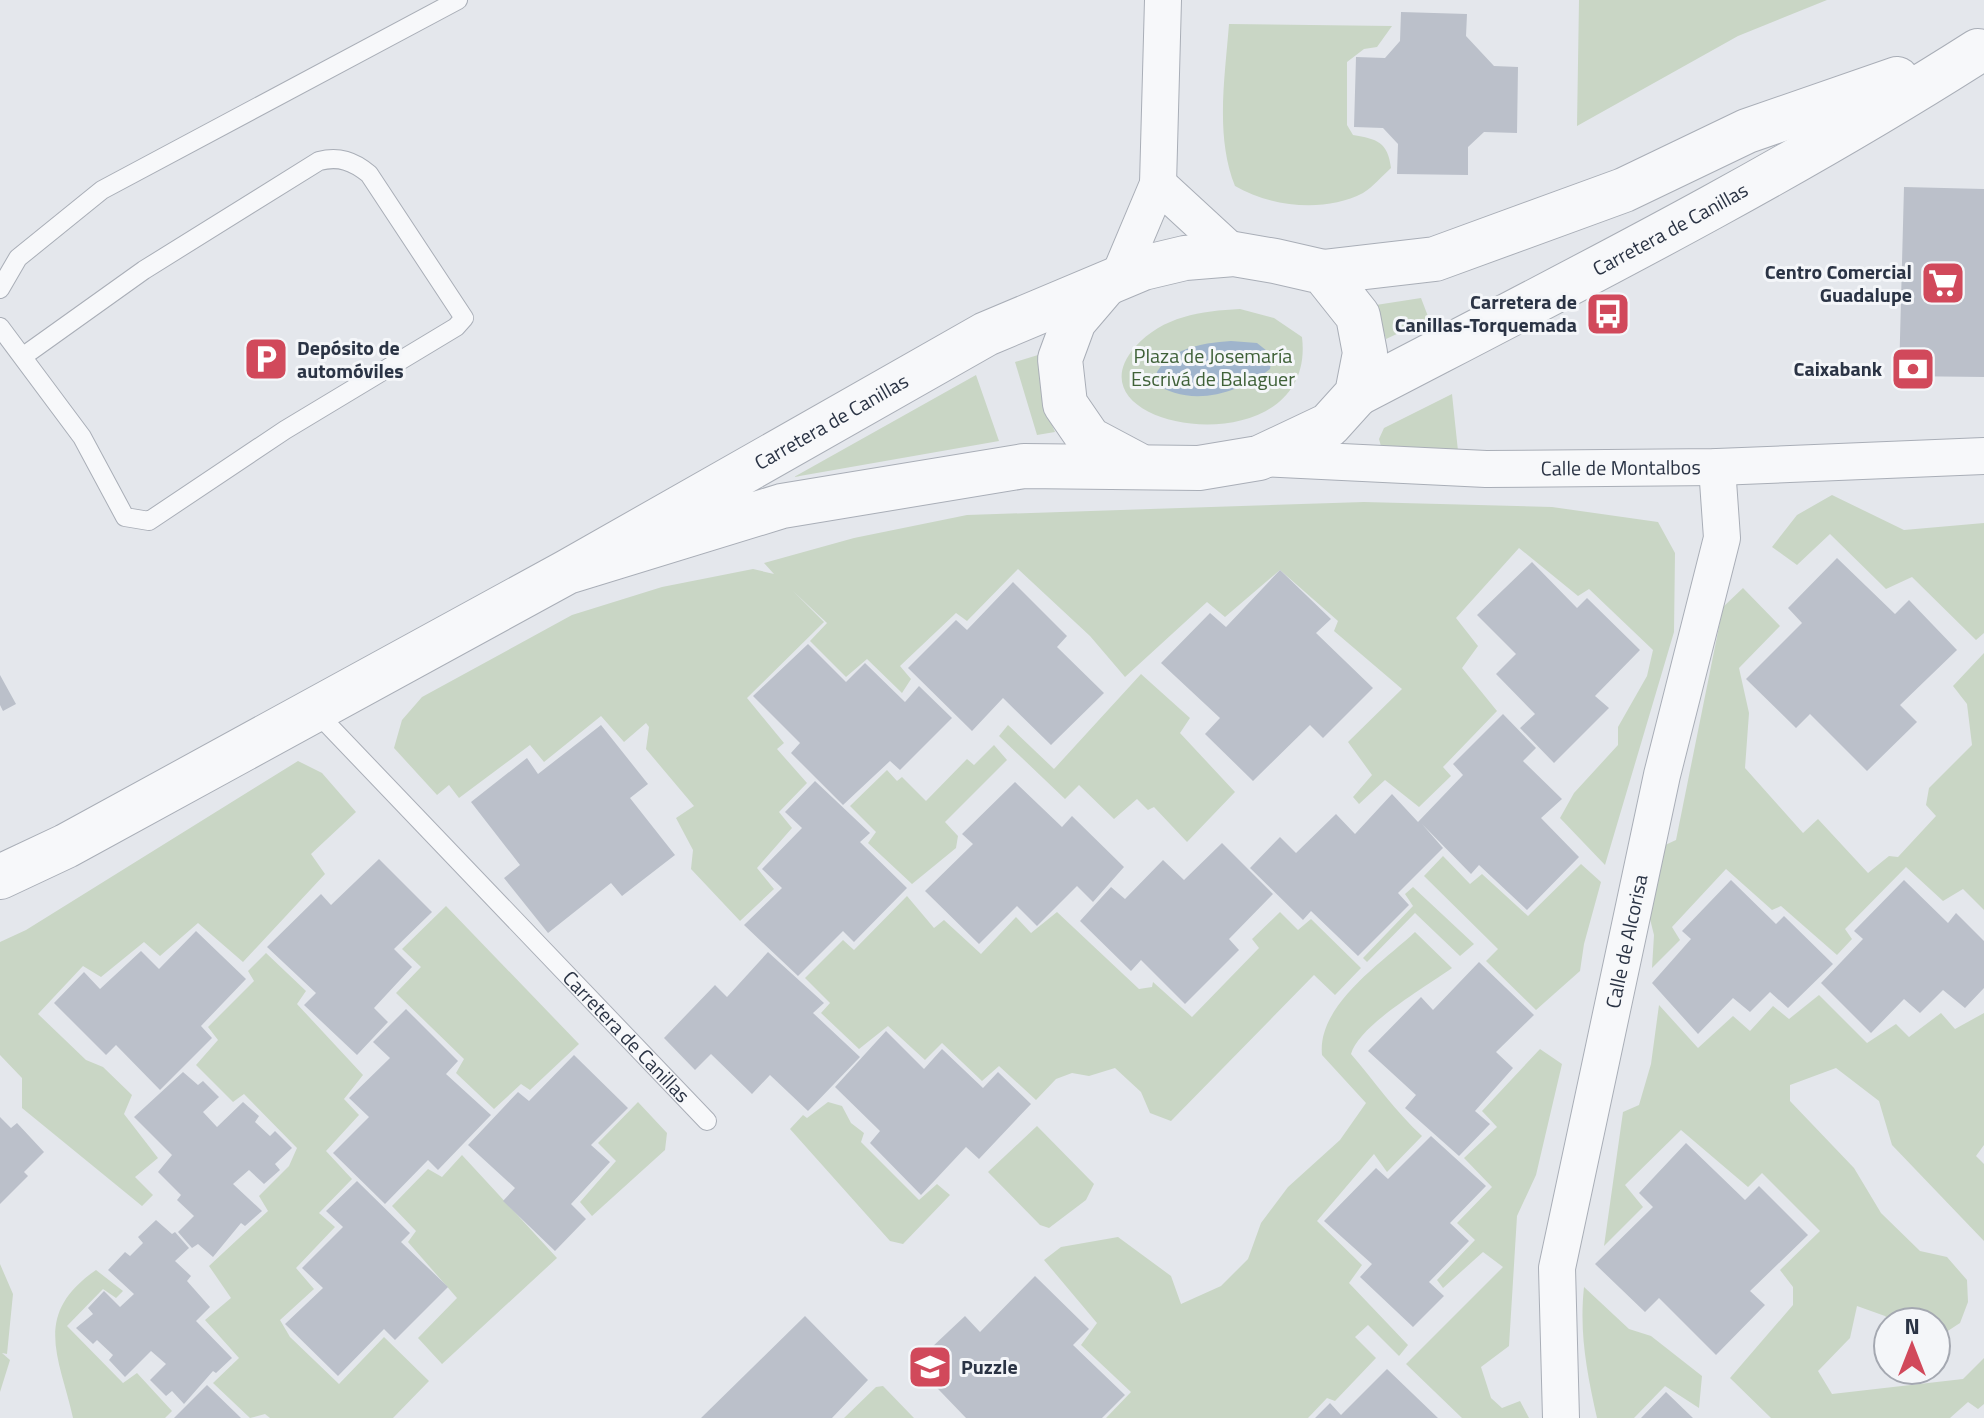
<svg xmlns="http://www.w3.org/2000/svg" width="1984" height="1418" font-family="'Titillium Web',sans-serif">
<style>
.green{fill:#c9d6c5}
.water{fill:#9fb4cc}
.building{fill:#bbc0ca}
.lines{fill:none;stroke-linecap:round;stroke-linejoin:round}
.service-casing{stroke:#a9aeb7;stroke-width:20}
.minor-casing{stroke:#a9aeb7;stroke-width:38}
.tertiary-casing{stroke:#a9aeb7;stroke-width:46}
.service{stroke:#f7f8fa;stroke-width:18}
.minor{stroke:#f7f8fa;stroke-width:36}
.tertiary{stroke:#f7f8fa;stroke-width:44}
.labels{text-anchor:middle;stroke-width:6;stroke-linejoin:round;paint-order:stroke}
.street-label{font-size:20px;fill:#2b3445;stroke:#f4f6f9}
.poi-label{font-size:20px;font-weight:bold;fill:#2b3445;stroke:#f4f6f9;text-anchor:end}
.park-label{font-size:20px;fill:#3f6138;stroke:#f4f6f9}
</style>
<rect width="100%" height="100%" fill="#e4e7ec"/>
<path class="green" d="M1579,0H1827L1738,36L1577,126Z
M1229,24L1392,26L1377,47L1364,49L1347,62V125L1353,135C1377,139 1388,142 1391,168C1382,176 1373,187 1363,193C1325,213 1271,207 1235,186C1215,136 1225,77 1229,24Z
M1421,298L1429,319L1386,339L1376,305Z
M1240,309L1274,318L1302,337C1318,471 1061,432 1135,347C1163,316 1201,311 1240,309Z
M1038,355L1047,413L1055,432L1037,435L1015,362Z
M976,375L999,441L794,477Z
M1452,394L1458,451L1382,450L1379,439L1384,428Z
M1832,495L1904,530L1984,523V633L1976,640L1912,577L1886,589L1830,534L1797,565L1772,547L1797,515Z
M1364,502L1552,507L1658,522L1675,553L1674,632L1605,865L1560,818L1574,793L1618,745V727L1647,676L1653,650L1589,589L1578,596L1519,548L1456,618L1478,646L1462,668L1497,711L1443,767L1451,776L1419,807L1385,780L1359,804L1353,797L1372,775L1348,742L1402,689L1334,631L1338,621L1280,570L1225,617L1207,602L1125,677L1090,636L1018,569L967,621L956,613L900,666L911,679L902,693L867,659L846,677L810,641L827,623L793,591L824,622L747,698L784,743L777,749L807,783L779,812L792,828L757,868L774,889L740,921L691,869L693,850L676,818L694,806L646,749L649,727L646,723L624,742L601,716L544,762L530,745L459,798L449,785L437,795L394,748L402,720L422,697L572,615L662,587L753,569L774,574L764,563L854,538L967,515Z
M1743,588L1780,626L1739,668L1749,713L1745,768L1803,833L1818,819L1868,873L1889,856L1898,857L1936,816L1926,805L1929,788L1972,745L1967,704L1953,686L1984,653V910L1963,889L1943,901L1906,867L1845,929L1852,939L1837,955L1781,906L1772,910L1726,869L1672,927L1680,940L1652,968L1654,935L1646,903L1663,846L1676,840L1723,607Z
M1141,674L1190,718L1180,733L1235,792L1187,842L1154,807L1148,810L1137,799L1114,819L1079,785L1065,799L999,736L1008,725L1054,769Z
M994,745L1007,760L945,822L958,836L956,848L912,884L868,843L876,832L850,806L887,770L897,781L902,777L926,801L967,759L974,765Z
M298,761L322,773L356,812L311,854L325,874L243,962L198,923L160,956L144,942L101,977L83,966L38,1014L86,1060L103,1067L132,1095L124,1114L158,1158L135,1177L153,1195L142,1206L22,1108V1078L0,1055V942L26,930Z
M1443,856L1470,884L1482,874L1528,916L1581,864L1601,882L1584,944L1580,971L1536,1010L1486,961L1498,949L1424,876Z
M1413,887L1474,944L1460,956L1415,913L1367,962L1363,958L1413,906L1405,894Z
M907,896L934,928L944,920L981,954L1016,917L1031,933L1057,912L1139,989L1152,987L1153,982L1192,1017L1259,948L1252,939L1280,912L1298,930L1311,919L1361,968L1335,995L1314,975L1171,1121L1150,1113L1141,1092L1115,1068L1089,1076L1072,1073L1056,1079L1036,1100L999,1066L982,1081L942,1043L925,1060L888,1026L859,1049L821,1013L830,1003L805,978L843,940L854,950Z
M446,906L579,1044L530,1090L521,1084L494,1109L456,1073L464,1059L396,993L421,967L402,949Z
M1415,932L1452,968C1427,986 1359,1025 1351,1054C1375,1082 1395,1111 1422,1136L1387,1172L1374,1154L1317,1221L1362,1265L1349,1283L1408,1345L1399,1356L1368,1325L1355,1337L1376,1358L1335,1401L1327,1398L1308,1418H1106L1131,1392L1081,1345L1097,1323L1044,1260L1061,1247L1118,1237L1171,1276L1181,1304L1221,1286L1248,1259L1261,1223L1288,1187L1340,1140L1366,1103L1322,1055C1317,1005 1382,963 1415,932Z
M266,953L306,991L297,1004L363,1075L344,1099L359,1115L326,1151L352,1179L319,1213L335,1227L296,1268L314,1289L280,1320L290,1337L339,1384L384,1337L429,1381L393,1418H270L265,1414L250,1418L213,1383L239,1358L205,1320L231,1298L209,1266L268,1211L259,1196L289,1166L297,1148L244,1094L233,1102L196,1065L218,1040L208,1027L254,981L248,971Z
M1819,995L1867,1043L1896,1024L1909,1037L1941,1013L1955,1029L1984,1013V1145L1976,1156L1984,1164V1241L1892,1145L1879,1101L1836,1068L1790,1085V1101L1854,1168L1881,1213L1920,1251L1947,1257L1967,1280L1968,1302L1960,1323L1937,1338L1936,1322H1891L1885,1316L1857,1306L1850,1338L1818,1371L1832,1394L1963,1379L1984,1358V1404L1978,1409L1968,1402L1950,1418H1771L1730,1378L1793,1305V1287L1780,1270L1820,1231L1762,1173L1748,1187L1681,1130L1625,1185L1643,1207L1604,1246L1623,1112L1639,1105L1651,1064L1659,1005L1698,1048L1733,1016L1750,1031L1773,1006L1789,1019Z
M1540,1049L1562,1064L1536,1175L1517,1216L1509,1346L1481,1367L1491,1398L1502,1408L1520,1401L1529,1418H1462L1406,1364L1503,1267L1483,1252L1443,1288L1437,1280L1475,1240L1457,1223L1492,1187L1464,1158L1497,1127L1482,1111Z
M638,1102L667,1133L665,1150L592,1216L580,1202L616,1161L598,1143Z
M828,1102L842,1106L851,1123L864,1133L861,1142L919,1200L937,1184L950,1195L903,1244L890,1241L790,1129L803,1115L807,1118Z
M1037,1126L1094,1184L1086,1200L1049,1228L1040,1225L988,1172Z
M462,1155L557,1258L442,1364L418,1338L457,1298L408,1242L416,1231L392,1206L428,1169L442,1177Z
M0,1264L13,1294L7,1354L2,1353L10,1360L0,1392Z
M96,1270L123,1291L116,1298L103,1289L67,1326L123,1383L137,1373L172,1411L165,1418H73C60,1358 31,1315 96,1270Z
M1584,1287L1629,1329L1651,1336L1702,1376L1699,1408L1665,1386L1634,1418H1597C1587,1373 1579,1333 1584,1287Z
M883,1386L914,1418H844L876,1387Z"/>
<path class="water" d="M1231,341L1257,343L1272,355L1270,369C1237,395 1188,408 1153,382C1162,349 1201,343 1231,341Z"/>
<path class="building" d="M1401,12L1467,14L1466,36L1494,66L1518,67L1517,133L1484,132L1468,147V175L1397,174L1398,144L1383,128L1354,127L1356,57L1385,58L1400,41Z
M1904,187L1984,189V377L1899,376Z
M1837,558L1895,614L1909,600L1957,650L1900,705L1917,722L1867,771L1810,714L1796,728L1746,679L1802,623L1788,608Z
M1532,562L1577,608L1587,598L1640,650L1595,696L1609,708L1554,763L1520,728L1535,714L1496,674L1516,654L1477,615Z
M1280,570L1331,619L1316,633L1373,688L1323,738L1310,725L1253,781L1205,734L1220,718L1161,663L1210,613L1226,627Z
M1013,582L1067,636L1057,647L1104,693L1051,745L1003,698L972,731L908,668L956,620L967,630Z
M808,644L846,682L865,663L905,702L919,686L952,718L900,770L890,761L843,805L791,753L800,743L753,696Z
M0,675L16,704L3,711L0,705Z
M1503,714L1536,748L1523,761L1562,799L1541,818L1579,857L1527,910L1479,865L1471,874L1422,824L1443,848L1398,893L1409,905L1358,956L1311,911L1303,920L1250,868L1280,837L1296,853L1336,814L1355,834L1392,794L1418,822L1463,775L1453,764Z
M601,725L648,784L630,798L675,855L622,896L611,883L548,933L504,878L520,865L471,802L527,758L538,774Z
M815,781L870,833L860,842L907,888L854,942L843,931L798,976L744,925L782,888L762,869L802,828L785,812Z
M1015,782L1062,827L1072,816L1124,867L1093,902L1077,886L1037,926L1017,906L979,944L925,891L973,844L962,834Z
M1222,843L1273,894L1229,939L1239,950L1185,1004L1141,960L1131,971L1080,921L1111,887L1125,899L1163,860L1184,880Z
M379,859L432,912L394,949L412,967L374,1008L388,1022L357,1055L304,1005L316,993L267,947L321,894L331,905Z
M1731,880L1776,924L1784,916L1833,964L1788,1008L1770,992L1750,1012L1733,998L1698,1034L1652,983L1691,939L1682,931Z
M1904,880L1948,923L1956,913L1984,941V988L1965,1008L1943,990L1920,1013L1904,999L1871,1033L1821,983L1863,939L1854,931Z
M196,931L246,979L201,1026L212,1038L160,1090L116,1045L106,1055L54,1003L84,972L100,989L141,951L159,969Z
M768,952L824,1003L813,1013L860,1057L808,1111L770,1075L752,1094L711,1054L695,1070L664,1038L715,985L727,997Z
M1479,962L1534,1015L1496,1052L1513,1068L1475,1111L1490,1124L1459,1156L1405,1108L1416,1095L1368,1051L1421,997L1433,1010Z
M406,1009L458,1061L446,1074L491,1115L438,1170L428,1160L385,1204L333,1153L369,1117L349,1098L390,1058L373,1042Z
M886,1031L924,1069L942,1049L983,1088L998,1072L1031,1104L979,1159L966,1147L921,1195L870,1143L880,1131L835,1087Z
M574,1055L628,1108L591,1145L610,1162L571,1204L586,1219L555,1251L503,1201L515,1188L468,1145L518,1092L529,1101Z
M183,1072L198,1085L203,1081L219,1097L203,1112L217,1127L243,1102L259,1116L255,1122L270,1136L275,1131L292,1148L275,1164L280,1170L264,1184L249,1170L233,1184L262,1211L245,1226L241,1223L213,1257L198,1244L192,1248L178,1232L194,1216L177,1200L181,1195L158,1172L172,1155L134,1117Z
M0,1117L11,1128L17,1123L44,1152L24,1172L28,1176L0,1204Z
M1431,1136L1486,1186L1450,1223L1469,1241L1429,1282L1444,1296L1413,1327L1360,1277L1372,1264L1324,1221L1376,1168L1388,1179Z
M1686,1143L1745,1200L1759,1186L1808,1235L1750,1291L1765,1305L1716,1355L1659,1298L1645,1312L1595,1264L1653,1207L1639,1193Z
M357,1181L410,1233L401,1242L448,1287L395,1340L384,1329L338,1376L285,1324L323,1288L302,1268L343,1227L326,1211Z
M156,1220L172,1234L175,1232L189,1248L175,1261L191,1276L187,1281L210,1307L196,1321L232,1358L216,1373L213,1371L184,1404L172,1391L166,1396L150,1380L166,1364L151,1351L125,1377L109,1360L113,1355L97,1340L93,1344L76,1328L93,1314L88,1308L104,1291L120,1307L134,1294L108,1270L125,1252L130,1256L143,1243L138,1237Z
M1035,1276L1089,1329L1073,1345L1125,1395L1102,1418H966L914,1364L965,1316L980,1332Z
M805,1316L868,1380L832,1418H701Z
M1387,1369L1438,1418H1315L1330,1403L1341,1415Z
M207,1385L241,1418H174Z
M1666,1392L1693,1418H1641Z"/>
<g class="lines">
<g class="service-casing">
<g id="service">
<path d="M0,289L18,258L102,190L458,0"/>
<path d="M0,327L82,437L125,517L149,521L285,430L456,327L464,318L369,174C353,161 339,156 319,161L144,270L25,355"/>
<path id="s1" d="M314,710L707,1121"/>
</g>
</g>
<g class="minor-casing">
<g id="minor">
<path d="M1158,184L1163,0"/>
<path d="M1118,279L1158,184L1234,254"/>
<path id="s2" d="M1259,458L1486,469L1717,467L1984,456"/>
<path id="s3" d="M1561,1418L1557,1268L1662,775L1722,538L1717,467"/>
</g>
</g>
<g class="tertiary-casing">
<g id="tertiary">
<path d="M1323,272L1435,259L1624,190L1747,131L1897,79"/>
<path d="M1103,287L1074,321L1060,359L1065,404L1089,439L1136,464"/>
<path id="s4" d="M1357,394C1566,285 1779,178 1978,51"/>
<path id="s5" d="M0,877L66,846L567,572L986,334L1143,268L1185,258L1234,254L1275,261L1323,272L1358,316L1365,353L1357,394L1329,425L1259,458L1199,468L1024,466L782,506L567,572"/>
</g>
</g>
<use href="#service" class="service"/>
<use href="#minor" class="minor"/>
<use href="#tertiary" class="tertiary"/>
</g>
<defs>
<g id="supermarket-square" transform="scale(2.3)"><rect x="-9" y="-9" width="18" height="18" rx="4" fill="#d1495b" stroke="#f4f6f9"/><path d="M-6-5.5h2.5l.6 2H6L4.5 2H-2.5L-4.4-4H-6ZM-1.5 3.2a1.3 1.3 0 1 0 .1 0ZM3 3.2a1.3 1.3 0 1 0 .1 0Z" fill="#fff"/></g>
<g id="bus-square" transform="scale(2.3)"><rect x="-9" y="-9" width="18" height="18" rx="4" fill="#d1495b" stroke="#f4f6f9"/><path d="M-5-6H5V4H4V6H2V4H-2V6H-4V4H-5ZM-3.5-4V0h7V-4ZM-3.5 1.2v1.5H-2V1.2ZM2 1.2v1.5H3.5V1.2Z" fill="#fff"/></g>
<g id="parking-square" transform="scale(2.3)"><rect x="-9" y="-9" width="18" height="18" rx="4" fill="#d1495b" stroke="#f4f6f9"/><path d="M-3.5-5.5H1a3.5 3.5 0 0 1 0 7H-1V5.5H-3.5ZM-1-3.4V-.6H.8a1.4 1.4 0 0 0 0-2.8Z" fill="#fff"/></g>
<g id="bank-square" transform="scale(2.3)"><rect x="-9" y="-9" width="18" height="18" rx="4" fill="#d1495b" stroke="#f4f6f9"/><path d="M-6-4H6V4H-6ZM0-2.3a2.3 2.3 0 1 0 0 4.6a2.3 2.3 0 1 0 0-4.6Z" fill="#fff"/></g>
<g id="school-square" transform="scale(2.3)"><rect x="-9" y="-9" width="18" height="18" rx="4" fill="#d1495b" stroke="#f4f6f9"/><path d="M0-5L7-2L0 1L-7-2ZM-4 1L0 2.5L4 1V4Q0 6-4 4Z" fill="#fff"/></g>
</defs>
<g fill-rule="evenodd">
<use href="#supermarket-square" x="1943" y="283"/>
<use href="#bus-square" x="1608" y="314"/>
<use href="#parking-square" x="266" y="359"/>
<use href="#bank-square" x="1913" y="369"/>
<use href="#school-square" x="930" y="1367"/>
</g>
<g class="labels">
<g class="street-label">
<text dy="7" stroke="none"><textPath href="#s4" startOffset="354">Carretera de Canillas</textPath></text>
<text dy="7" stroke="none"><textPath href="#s5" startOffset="948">Carretera de Canillas</textPath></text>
<text dy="7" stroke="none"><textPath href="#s2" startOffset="362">Calle de Montalbos</textPath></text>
<text dy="7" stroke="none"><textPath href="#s3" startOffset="484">Calle de Alcorisa</textPath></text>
<text dy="7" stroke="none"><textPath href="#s1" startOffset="452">Carretera de Canillas</textPath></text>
</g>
<g class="poi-label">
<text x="1912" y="279">Centro Comercial<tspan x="1912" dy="23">Guadalupe</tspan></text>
<text x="1577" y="309">Carretera de<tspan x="1577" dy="23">Canillas-Torquemada</tspan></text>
<text x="297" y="355" text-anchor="start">Depósito de<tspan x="297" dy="23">automóviles</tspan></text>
<text x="1882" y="376">Caixabank</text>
<text x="961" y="1374" text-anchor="start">Puzzle</text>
</g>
<g class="park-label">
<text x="1213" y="363">Plaza de Josemaría<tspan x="1213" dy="23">Escrivá de Balaguer</tspan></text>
</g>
</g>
<g transform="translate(1912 1346)"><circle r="38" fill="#f4f6f9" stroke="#a4a8b1" stroke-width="2"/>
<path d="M0-6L14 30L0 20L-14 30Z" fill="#d1495b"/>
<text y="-12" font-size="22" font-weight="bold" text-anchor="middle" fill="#2b3445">N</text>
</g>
</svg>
